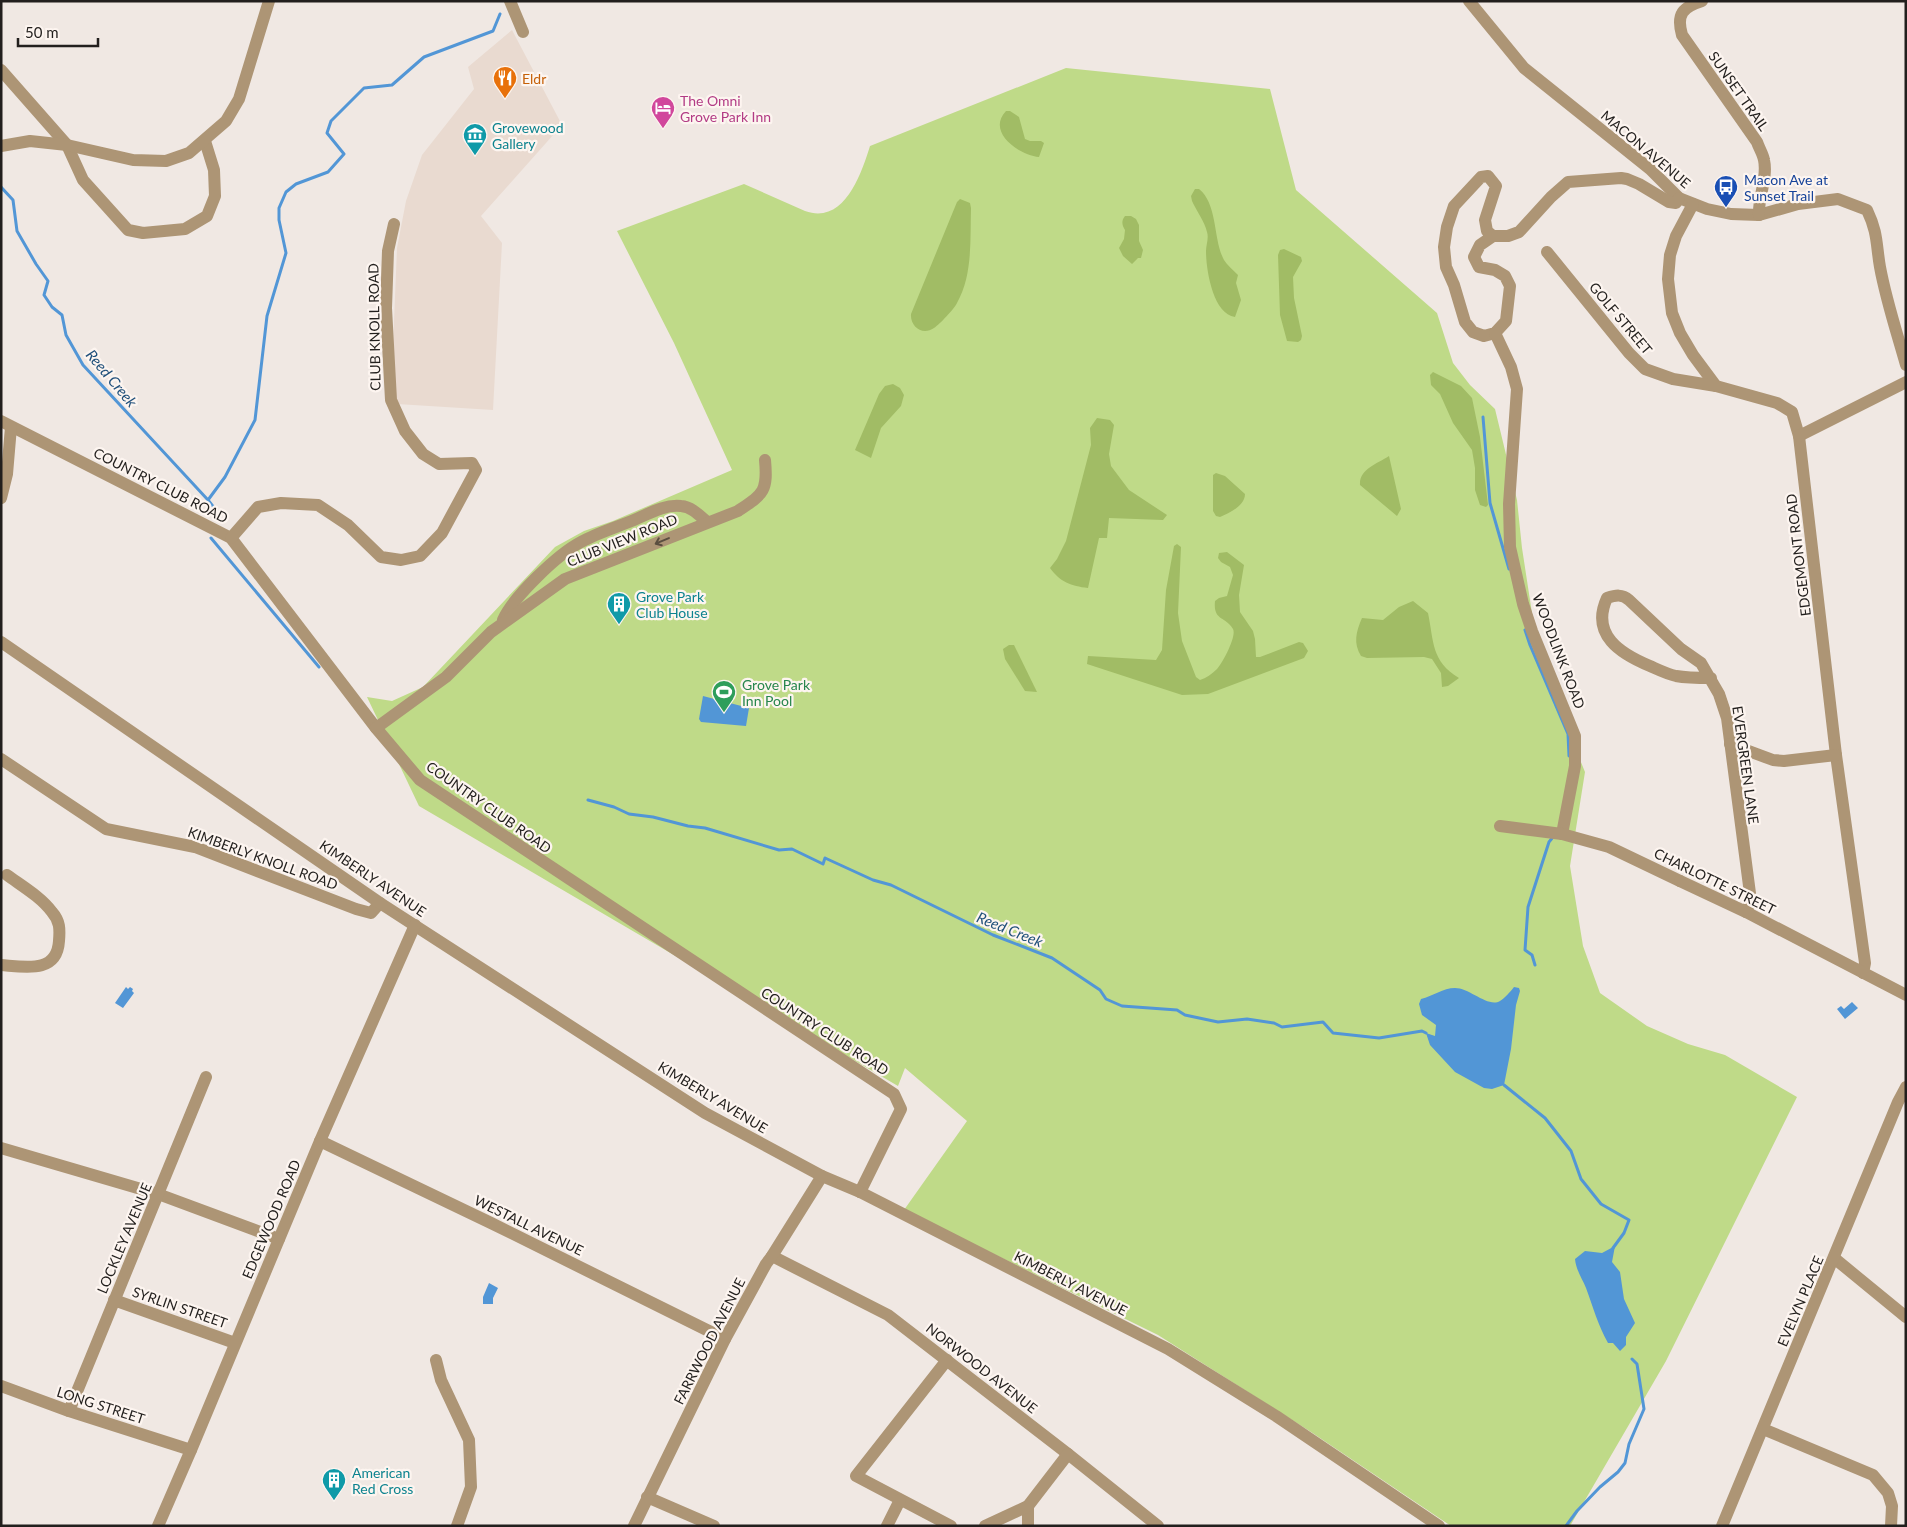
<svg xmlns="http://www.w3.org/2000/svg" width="1907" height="1527" font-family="Lato,sans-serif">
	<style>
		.built { fill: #e9dad0 }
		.green { fill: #bfda88 }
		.forest { fill: #a1bc65 }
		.water { fill: #5296d6 }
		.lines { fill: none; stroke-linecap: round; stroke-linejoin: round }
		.stream { stroke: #5296d6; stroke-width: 3 }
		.minor { stroke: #ad9575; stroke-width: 12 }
		.tertiary { stroke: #ad9575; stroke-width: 12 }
		.oneway { stroke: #5a4e40 }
		.labels { text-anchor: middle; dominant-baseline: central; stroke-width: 4.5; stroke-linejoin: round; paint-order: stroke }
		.food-label { font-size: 14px; fill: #c56008; stroke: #fdf5f0; text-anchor: start }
		.street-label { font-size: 14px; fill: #221f1d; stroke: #fdf5f0 }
		.hotel-label { font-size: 14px; fill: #b23c85; stroke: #fdf5f0; text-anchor: start }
		.culture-label { font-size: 14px; fill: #0d838f; stroke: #fdf5f0; text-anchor: start }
		.transit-label { font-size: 14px; fill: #164399; stroke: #fdf5f0; text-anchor: start }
		.leisure-label { font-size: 14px; fill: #27864d; stroke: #fdf5f0; text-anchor: start }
		.water-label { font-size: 15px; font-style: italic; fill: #1f4f7a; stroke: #fdf5f0 }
	</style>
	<rect width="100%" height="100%" fill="#f0e8e3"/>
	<path class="built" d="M512 30 562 125 481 216 502 243 493 410 397 404 392 371 397 248 406 201 422 155 474 89 468 67Z"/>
	<path class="green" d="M1066 68 1270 89 1296 190 1437 313 1453 363 1470 385 1495 409 1517 500 1522 548 1539 659 1585 772 1570 866 1583 946 1600 993 1647 1026 1688 1044 1725 1055 1797 1097 1666 1361 1570 1526H1451L1311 1432 1158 1335 904 1210 967 1121 905 1068 898 1086 419 806 367 697 392 701 423 687 555 547 584 531 613 521 732 470 674 343 617 231 744 184 805 211C844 225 861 175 870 146Z"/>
	<g class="forest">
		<path d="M1006 111H1010L1019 117 1025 139 1030 141H1041L1044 143 1039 157C1019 155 986 132 1006 111Z"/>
		<path d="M1195 189H1199C1218 204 1213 240 1224 260 1227 265 1233 270 1238 275L1236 283 1241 300 1235 317C1213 314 1206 270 1206 251 1206 245 1209 238 1207 232 1205 222 1196 210 1192 201L1191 196Z"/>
		<path d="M960 199 970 203 971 208C970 239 973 275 957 303 954 309 940 324 934 328 922 336 910 326 911 314L957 202Z"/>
		<path d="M1125 216H1131L1136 219 1139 225V241L1143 250 1141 258H1138L1132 264 1123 256 1119 248 1124 239 1125 230C1122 225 1121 221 1125 216Z"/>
		<path d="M1284 249 1301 257 1302 261 1293 277 1294 298 1302 336 1301 340 1298 342 1287 341 1280 315 1278 255 1280 250Z"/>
		<path d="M1433 372 1461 386 1472 398 1480 437 1488 505 1486 507 1480 505 1475 490V468L1472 450 1453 423 1440 394 1431 385 1430 375Z"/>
		<path d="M893 384 900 388 904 395 901 406 881 428 871 458 855 450 879 394 885 386Z"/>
		<path d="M1097 418 1110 420 1114 425 1109 454 1111 466 1129 490 1167 515 1163 520 1109 518 1107 538H1099L1088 588C1071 586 1060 582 1050 568L1057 559 1066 541 1091 445 1090 428Z"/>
		<path d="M1389 456 1401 509 1397 516 1360 485C1359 469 1377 464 1389 456Z"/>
		<path d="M1216 473 1225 476 1245 494C1245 506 1229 513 1220 517L1216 516 1213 511V475Z"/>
		<path d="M1177 544 1181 547 1178 613 1182 641 1196 677 1200 680C1206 678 1212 674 1217 669 1222 664 1237 636 1233 629 1225 616 1213 621 1215 601L1219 598 1227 596 1233 575 1230 567 1221 562 1218 558 1219 553 1227 552 1244 565 1239 595 1240 612 1253 631 1255 639 1256 657H1260L1299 642 1303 643 1308 651 1304 658 1208 694 1182 695 1087 664 1088 656 1156 660 1162 650 1166 590 1174 546Z"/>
		<path d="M1413 601 1428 613C1434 642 1431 661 1459 678L1448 686 1442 687 1441 673 1432 659 1424 657 1367 658 1361 656C1353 643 1356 632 1362 618L1383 620 1399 607Z"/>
		<path d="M1009 645H1014L1037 692 1025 691 1005 659 1003 649Z"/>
	</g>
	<g class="water">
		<path d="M703 696 749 708 746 726 701 722 699 719Z"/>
		<path d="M126 987 128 989 130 987 133 989 132 991 134 993 123 1008 115 1003Z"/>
		<path d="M1514 987 1519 988 1520 991 1516 1005 1511 1049 1504 1085 1492 1089 1484 1088 1455 1072 1430 1045 1426 1033 1435 1036 1436 1025 1422 1015 1419 1004 1421 999C1433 996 1443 988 1455 988 1470 988 1488 1008 1500 1001 1505 998 1510 992 1514 987Z"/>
		<path d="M1852 1002 1858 1008 1845 1019 1837 1009 1841 1006 1844 1009Z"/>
		<path d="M1615 1246 1612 1262 1620 1272 1624 1299 1635 1323 1626 1337V1345L1620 1351 1613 1343H1608C1598 1325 1593 1307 1586 1288 1582 1278 1576 1270 1575 1259L1585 1251 1602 1253Z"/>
		<path d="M489 1283 498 1288 493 1298V1304H483V1297Z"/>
	</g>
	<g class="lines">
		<g class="stream">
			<path d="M1 187 13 200 17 231 36 264 48 281 44 295 52 307 62 315 66 335 83 365 208 500 219 514"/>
			<path d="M1483 417 1490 503 1509 569"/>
			<path d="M208 500 225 477 255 420 267 316 286 253 279 220V208L286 192 296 184 328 172 344 154 327 133 331 121 364 88 392 85 424 57 493 31 500 14"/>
			<path d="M211 538 319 667"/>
			<path d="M1525 630 1530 645 1568 734 1569 756"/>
			<path d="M588 800 614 807 629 814 653 817 688 826 705 828 779 850 792 849 823 864 825 858 873 880 891 885 993 935 1052 958 1100 990 1106 999 1122 1006 1177 1010 1185 1015 1218 1022 1247 1019 1274 1023 1282 1027 1323 1022 1333 1033 1379 1038 1422 1031 1426 1033"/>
			<path d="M1535 965 1532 955 1525 950 1528 907 1549 842 1553 837"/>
			<path d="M1504 1085 1545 1118 1571 1151 1581 1179 1601 1204 1629 1220 1624 1233 1613 1248"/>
			<path d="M1566 1526 1577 1511 1600 1487 1618 1472 1625 1463 1629 1444 1644 1409 1637 1364 1632 1359"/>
		</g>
		<g class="minor">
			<path d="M510 1 523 32"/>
			<path d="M1469 1 1524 68 1650 169 1679 198 1707 209 1731 214 1759 215 1798 204 1838 199 1867 210C1878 233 1876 244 1880 267 1886 300 1897 333 1906 365"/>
			<path d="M1702 1C1683 7 1676 14 1682 35L1757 142C1759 148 1763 154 1764 160 1768 178 1758 196 1759 215"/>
			<path d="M1 70 67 145 83 180 128 230 143 233 185 229 207 216 215 196 214 170 205 141"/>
			<path d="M1 146 30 141 67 145 133 160 166 161 189 153 226 121 239 99 269 1"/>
			<path d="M1693 204 1676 236 1670 255 1668 279 1672 313 1680 333 1693 355 1716 386 1777 403 1792 412 1799 436 1836 755 1865 963 1863 973"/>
			<path d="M1493 236 1487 231 1485 220 1496 186 1488 176 1481 177 1454 206 1447 227 1444 247 1446 267 1454 285 1465 322 1473 332 1484 336 1495 333 1506 321 1510 286 1505 276 1495 270 1479 267 1474 257 1480 245 1493 236H1508L1519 232 1551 197 1568 182 1621 178 1627 179 1639 184 1669 202 1676 203 1679 198"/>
			<path d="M1547 252 1629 353 1645 369 1673 379 1716 386"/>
			<path d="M1495 333 1511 367 1517 389 1509 504 1510 547 1523 604 1532 631 1575 736V766L1562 834"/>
			<path d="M1 421 231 538 376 728 420 780 894 1094 901 1109 860 1192"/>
			<path d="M1799 436 1906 382"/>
			<path d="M1 498 7 474 11 427"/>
			<path d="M231 538 258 507 281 503 318 505 348 525 381 557 401 560 420 556 442 533 476 470 472 463 439 464 423 454 405 431 391 400 386 308 388 251 394 224"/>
			<path d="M503 620C513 597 558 554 581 542 597 533 617 527 634 520 648 514 665 504 681 506 692 507 699 515 707 522"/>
			<path d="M1711 678C1699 678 1687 678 1676 676 1667 674 1659 670 1650 666 1621 654 1590 635 1607 598 1616 595 1622 594 1629 600L1681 649 1701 663 1719 694 1727 718 1751 901 1746 912"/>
			<path d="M376 728 446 677 491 632 565 579 738 511C763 494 768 492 765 460"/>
			<path d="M1730 744 1773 760 1784 761 1836 755"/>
			<path d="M1 759 106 829 195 847 356 909 371 913 380 903"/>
			<path d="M1500 826 1562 834 1609 847 1680 881"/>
			<path d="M1 965C25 967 57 974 59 941 60 929 60 921 52 912 41 897 22 886 7 875"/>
			<path d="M320 1141 491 1223 725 1339"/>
			<path d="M1 1148 158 1194 279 1239"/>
			<path d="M772 1256 888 1315 1068 1454 1158 1526"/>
			<path d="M1834 1258 1906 1317"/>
			<path d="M114 1300 235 1343"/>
			<path d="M436 1360 441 1380 469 1440 471 1487 457 1526"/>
			<path d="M947 1360 856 1476 951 1526"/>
			<path d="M1 1386 69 1411 191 1450"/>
			<path d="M69 1411 206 1077"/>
			<path d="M1763 1429 1873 1475 1888 1493 1892 1506 1891 1526"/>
			<path d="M647 1497 714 1526"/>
			<path d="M1028 1506V1526"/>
			<path d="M634 1526 725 1339 766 1264 772 1256 822 1176"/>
			<path d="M887 1526 900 1500"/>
			<path d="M985 1526 1028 1506 1068 1454"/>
			<path d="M1722 1526 1898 1102 1906 1087"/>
		</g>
		<g class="tertiary">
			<path d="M1 642 380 903 705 1113 822 1176 860 1192 1168 1349 1276 1416 1439 1526"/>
			<path d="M1680 881 1746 912 1906 995"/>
			<path d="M158 1526 191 1450 320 1141 415 925"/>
		</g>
	</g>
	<defs><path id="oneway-shaft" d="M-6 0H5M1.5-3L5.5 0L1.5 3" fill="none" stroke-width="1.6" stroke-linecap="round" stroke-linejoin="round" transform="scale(1.25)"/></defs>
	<use class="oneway" href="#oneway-shaft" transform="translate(662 541) rotate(157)"/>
	<defs>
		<g id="restaurant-pin" transform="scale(1.25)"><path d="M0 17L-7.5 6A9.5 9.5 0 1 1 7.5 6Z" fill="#e8710a" stroke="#fdf5f0"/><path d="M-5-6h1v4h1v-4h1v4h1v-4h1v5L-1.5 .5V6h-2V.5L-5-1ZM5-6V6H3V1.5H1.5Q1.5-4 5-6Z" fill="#fff"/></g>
		<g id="hotel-pin" transform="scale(1.25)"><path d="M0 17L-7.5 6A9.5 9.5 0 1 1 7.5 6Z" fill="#d1479c" stroke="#fdf5f0"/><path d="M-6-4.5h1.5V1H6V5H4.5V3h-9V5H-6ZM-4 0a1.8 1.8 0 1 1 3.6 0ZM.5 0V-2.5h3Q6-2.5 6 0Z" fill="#fff"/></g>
		<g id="museum-pin" transform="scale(1.25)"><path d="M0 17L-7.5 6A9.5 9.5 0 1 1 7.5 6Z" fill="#0f9aa8" stroke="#fdf5f0"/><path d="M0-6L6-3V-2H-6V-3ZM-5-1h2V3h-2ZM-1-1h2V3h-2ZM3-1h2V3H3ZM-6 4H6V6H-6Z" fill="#fff"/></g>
		<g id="bus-pin" transform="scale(1.25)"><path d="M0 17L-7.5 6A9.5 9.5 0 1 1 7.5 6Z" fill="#1a4fb4" stroke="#fdf5f0"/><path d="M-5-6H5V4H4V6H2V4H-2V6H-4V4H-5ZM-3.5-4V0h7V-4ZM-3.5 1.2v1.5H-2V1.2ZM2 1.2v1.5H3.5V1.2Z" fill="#fff"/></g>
		<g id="building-pin" transform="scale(1.25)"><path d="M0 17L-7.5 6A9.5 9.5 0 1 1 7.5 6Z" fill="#0f9aa8" stroke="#fdf5f0"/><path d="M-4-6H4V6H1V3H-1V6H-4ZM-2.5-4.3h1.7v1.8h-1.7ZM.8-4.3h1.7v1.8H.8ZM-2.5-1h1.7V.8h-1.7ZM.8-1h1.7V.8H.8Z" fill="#fff"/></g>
		<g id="stadium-pin" transform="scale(1.25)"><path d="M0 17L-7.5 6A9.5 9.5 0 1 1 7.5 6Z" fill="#2e9e5b" stroke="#fdf5f0"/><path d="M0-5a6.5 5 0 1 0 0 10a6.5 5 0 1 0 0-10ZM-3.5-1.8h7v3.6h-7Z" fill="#fff"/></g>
	</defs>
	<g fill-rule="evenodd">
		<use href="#restaurant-pin" x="505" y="78"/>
		<use href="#hotel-pin" x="663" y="108"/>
		<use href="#museum-pin" x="475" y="135"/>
		<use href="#bus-pin" x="1726" y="187"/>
		<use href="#building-pin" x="619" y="604"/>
		<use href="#stadium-pin" x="724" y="692"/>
		<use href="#building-pin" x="334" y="1480"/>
	</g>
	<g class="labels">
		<g class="food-label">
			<text x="522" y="78">Eldr</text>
		</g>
		<g class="street-label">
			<text transform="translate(1739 91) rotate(55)">SUNSET TRAIL</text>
			<text transform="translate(1646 149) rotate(40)">MACON AVENUE</text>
			<text transform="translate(1621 318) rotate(50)">GOLF STREET</text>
			<text transform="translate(374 327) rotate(-91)">CLUB KNOLL ROAD</text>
			<text transform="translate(161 485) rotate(27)">COUNTRY CLUB ROAD</text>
			<text transform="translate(622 540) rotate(-22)">CLUB VIEW ROAD</text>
			<text transform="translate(1798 555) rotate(-97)">EDGEMONT ROAD</text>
			<text transform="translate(1559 651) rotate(69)">WOODLINK ROAD</text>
			<text transform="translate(1746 765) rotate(82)">EVERGREEN LANE</text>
			<text transform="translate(489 807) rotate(35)">COUNTRY CLUB ROAD</text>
			<text transform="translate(263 858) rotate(20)">KIMBERLY KNOLL ROAD</text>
			<text transform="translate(373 878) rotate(34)">KIMBERLY AVENUE</text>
			<text transform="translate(1715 881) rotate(26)">CHARLOTTE STREET</text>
			<text transform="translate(825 1031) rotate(33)">COUNTRY CLUB ROAD</text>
			<text transform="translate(713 1097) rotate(31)">KIMBERLY AVENUE</text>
			<text transform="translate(271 1219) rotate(-67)">EDGEWOOD ROAD</text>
			<text transform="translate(529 1225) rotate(26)">WESTALL AVENUE</text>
			<text transform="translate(124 1238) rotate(-67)">LOCKLEY AVENUE</text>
			<text transform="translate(1071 1283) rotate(27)">KIMBERLY AVENUE</text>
			<text transform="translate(1800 1301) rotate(-67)">EVELYN PLACE</text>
			<text transform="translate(180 1307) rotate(19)">SYRLIN STREET</text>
			<text transform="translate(709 1341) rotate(-63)">FARRWOOD AVENUE</text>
			<text transform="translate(982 1368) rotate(38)">NORWOOD AVENUE</text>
			<text transform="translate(101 1405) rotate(18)">LONG STREET</text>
		</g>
		<g class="hotel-label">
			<text x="680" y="100">The Omni<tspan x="680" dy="16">Grove Park Inn</tspan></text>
		</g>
		<g class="culture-label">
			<text x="492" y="127">Grovewood<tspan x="492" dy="16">Gallery</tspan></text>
			<text x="636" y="596">Grove Park<tspan x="636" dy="16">Club House</tspan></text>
			<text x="352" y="1472">American<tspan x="352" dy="16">Red Cross</tspan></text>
		</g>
		<g class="transit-label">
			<text x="1744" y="179">Macon Ave at<tspan x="1744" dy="16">Sunset Trail</tspan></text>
		</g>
		<g class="leisure-label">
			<text x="742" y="684">Grove Park<tspan x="742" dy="16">Inn Pool</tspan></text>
		</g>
		<g class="water-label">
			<text transform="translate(112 378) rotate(50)">Reed Creek</text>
			<text transform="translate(1010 929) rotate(22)">Reed Creek</text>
		</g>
	</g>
	<rect width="1907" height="1527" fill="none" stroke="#221f1d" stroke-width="5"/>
	<path d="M18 38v8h80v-8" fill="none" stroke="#221f1d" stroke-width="2.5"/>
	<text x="25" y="38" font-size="15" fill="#221f1d" stroke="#fdf5f0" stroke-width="4" paint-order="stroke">50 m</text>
</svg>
